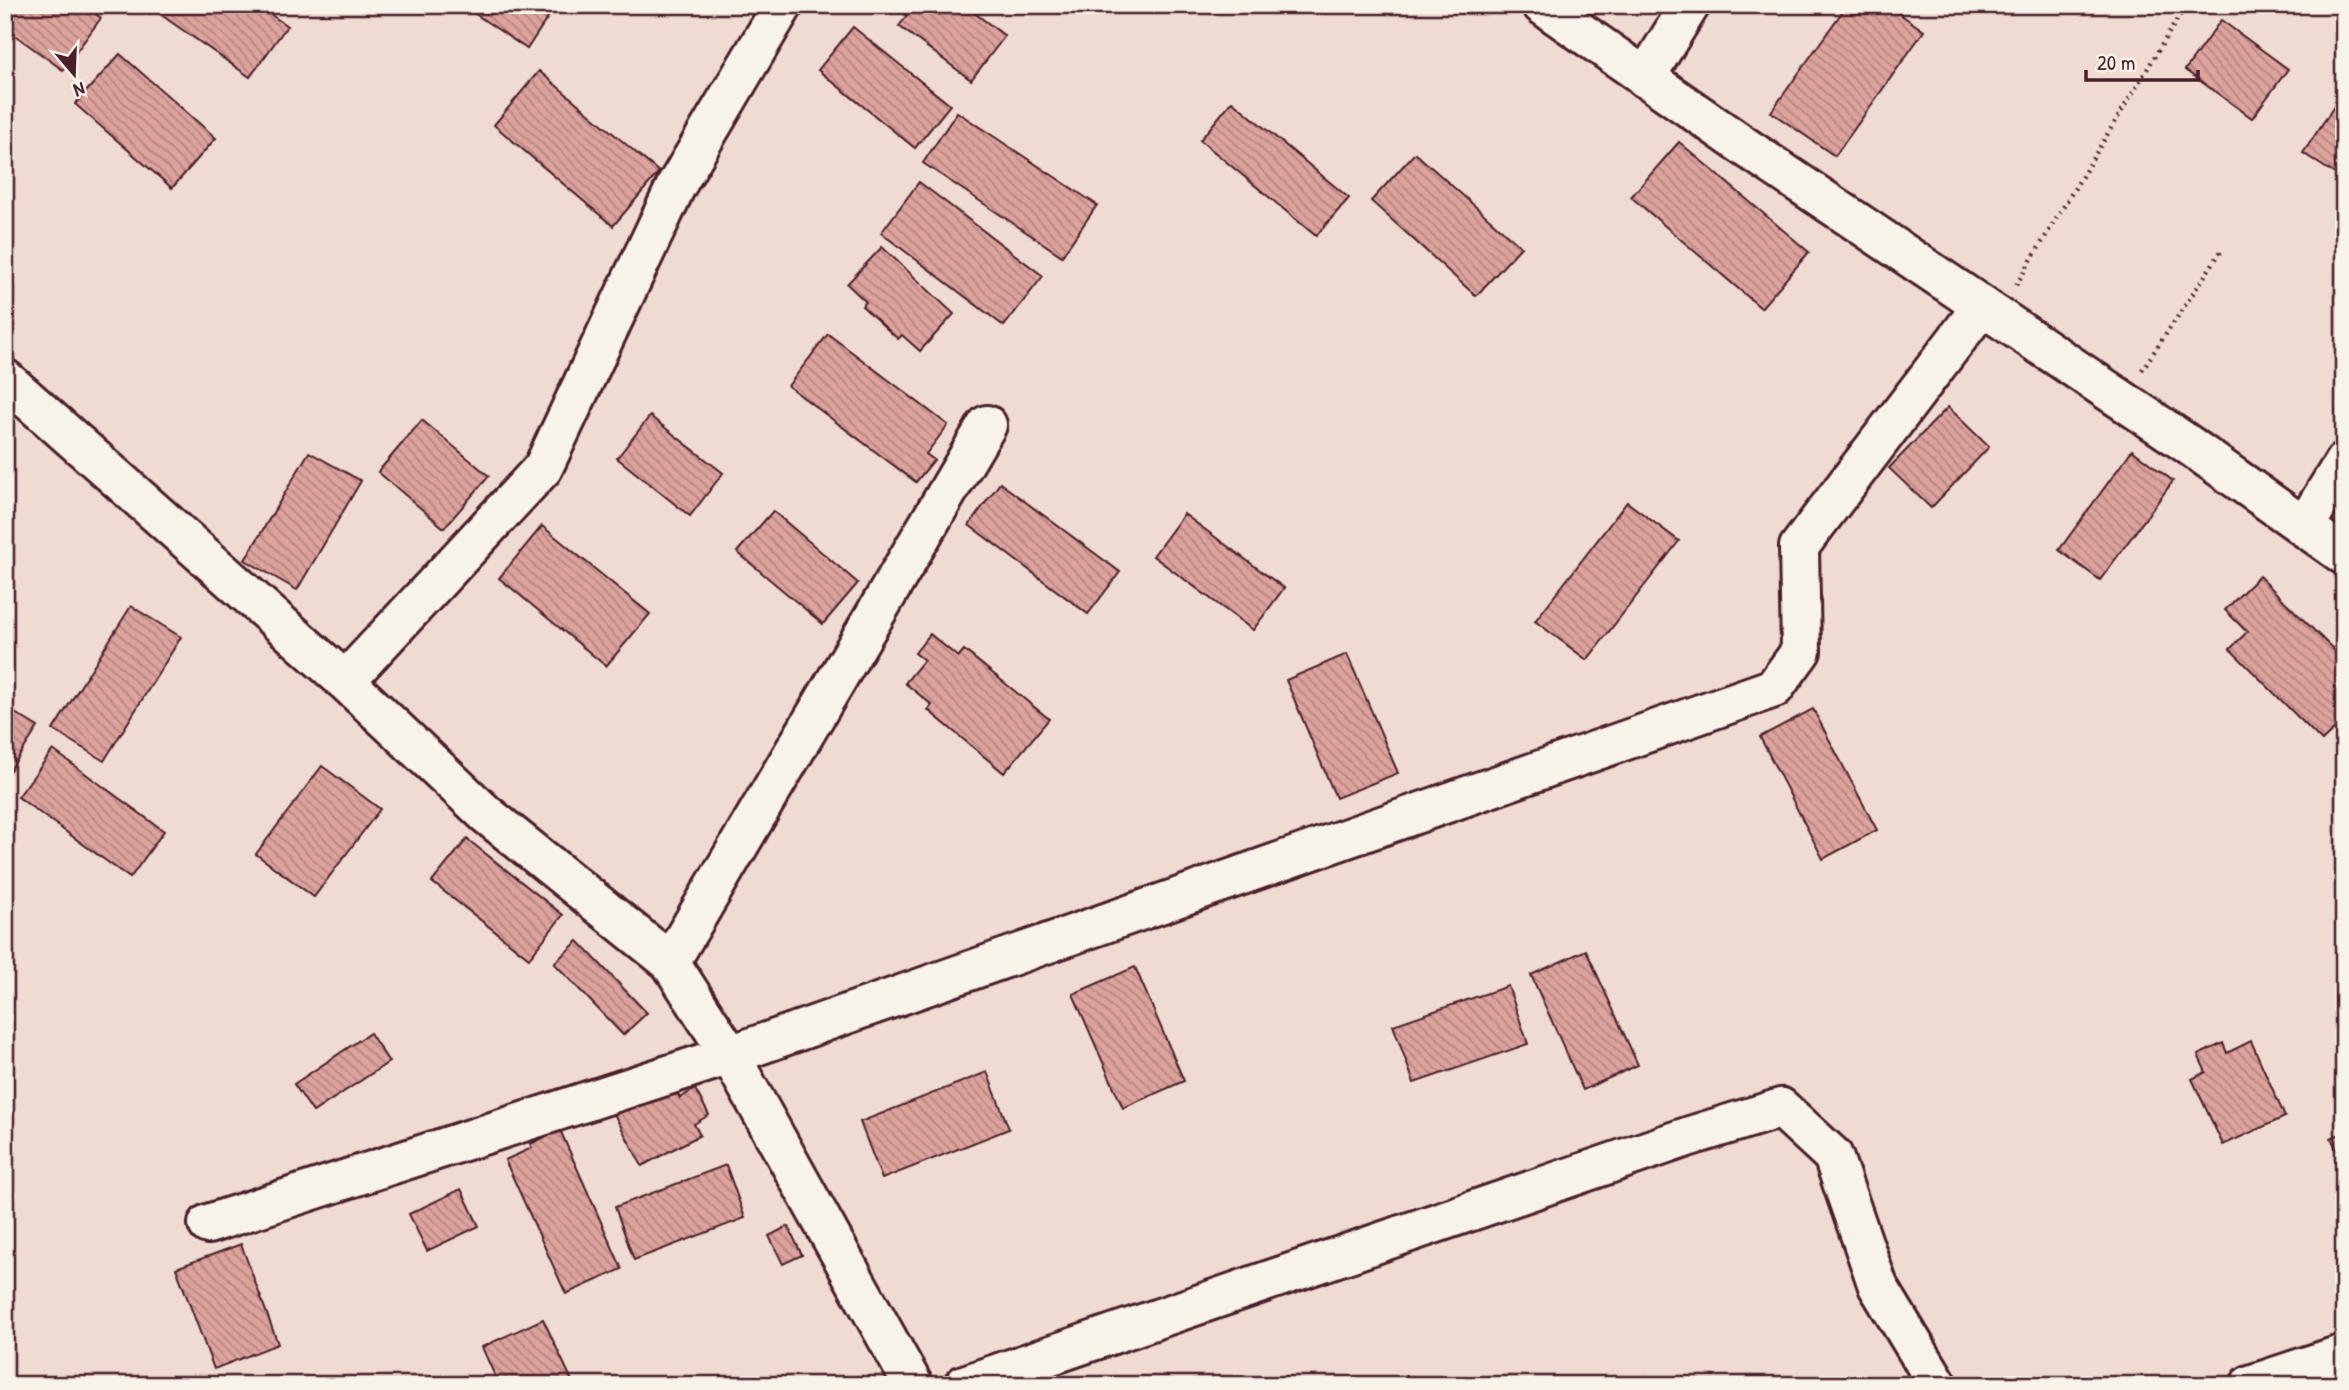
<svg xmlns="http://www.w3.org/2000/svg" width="2349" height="1390" font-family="'Patrick Hand',sans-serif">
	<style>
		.building { fill: url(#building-back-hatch); stroke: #4a1f2b; stroke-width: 2 }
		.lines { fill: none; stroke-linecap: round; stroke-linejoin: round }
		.minor-casing { stroke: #4a1f2b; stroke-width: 44 }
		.path { stroke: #4a1f2b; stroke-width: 4.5; stroke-dasharray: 2 5; stroke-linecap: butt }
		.minor { stroke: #f7f3e8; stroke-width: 38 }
	</style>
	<defs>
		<pattern id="building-back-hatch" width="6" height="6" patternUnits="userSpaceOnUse" patternTransform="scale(1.75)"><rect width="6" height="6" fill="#dda39c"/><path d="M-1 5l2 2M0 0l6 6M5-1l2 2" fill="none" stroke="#b5847f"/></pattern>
	</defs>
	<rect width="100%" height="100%" fill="#efdbd1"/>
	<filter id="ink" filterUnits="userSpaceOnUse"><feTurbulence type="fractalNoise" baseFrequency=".0143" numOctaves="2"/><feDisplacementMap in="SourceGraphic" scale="14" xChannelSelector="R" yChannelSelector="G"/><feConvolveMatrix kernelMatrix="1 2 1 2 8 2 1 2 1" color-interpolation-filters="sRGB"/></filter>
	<g filter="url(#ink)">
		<g class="building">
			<path d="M5 5H84L101 18 63 70 5 28Z"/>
			<path d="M147 5H257L287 26 250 77Z"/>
			<path d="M462 5H556L527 49Z"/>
			<path d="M892 5H964L1005 36 971 80 899 26 907 16Z"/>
			<path d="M1847 5H1887L1924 31 1835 156 1771 112Z"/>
			<path d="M2221 20 2288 69 2252 118 2185 70Z"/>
			<path d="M853 27 950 105 915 148 818 70Z"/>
			<path d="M120 54 216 138 172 188 75 104Z"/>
			<path d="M539 71 659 172 613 226 494 125Z"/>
			<path d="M1232 101 1349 198 1316 236 1200 140Z"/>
			<path d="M2337 102 2344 107V180L2303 153Z"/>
			<path d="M957 112 1097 205 1062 256 923 163Z"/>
			<path d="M1679 142 1809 252 1761 308 1631 197Z"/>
			<path d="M1415 153 1521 247 1476 296 1371 201Z"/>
			<path d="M919 182 1043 276 1004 326 881 233Z"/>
			<path d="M882 247 954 314 920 351 902 335 898 339 862 306 866 302 847 284Z"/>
			<path d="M828 334 948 425 926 454 934 460 916 482 788 386Z"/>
			<path d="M1948 407 1989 447 1931 508 1889 468Z"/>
			<path d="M650 416 723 473 690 516 617 458Z"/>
			<path d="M422 420 489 476 444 528 378 472Z"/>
			<path d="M2132 450 2173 481 2100 580 2059 550Z"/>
			<path d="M309 452 361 481 297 590 245 560Z"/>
			<path d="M1000 483 1120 572 1088 614 969 525Z"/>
			<path d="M1627 502 1679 541 1587 660 1535 621Z"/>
			<path d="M773 511 858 583 823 624 737 552Z"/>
			<path d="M1184 514 1284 588 1253 630 1153 556Z"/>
			<path d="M542 526 650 614 606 666 499 578Z"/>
			<path d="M2259 576 2344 660V720L2322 741 2230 649 2247 632 2225 610Z"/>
			<path d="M131 606 181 637 104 761 53 730Z"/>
			<path d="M930 634 958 657 964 650 1049 719 1004 773 928 710 932 705 905 683 924 660 915 653Z"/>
			<path d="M1347 654 1398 773 1336 798 1286 680Z"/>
			<path d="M5 707 38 727 5 778Z"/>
			<path d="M1813 709 1877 830 1823 859 1760 737Z"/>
			<path d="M53 750 164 831 130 878 18 797Z"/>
			<path d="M322 766 380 809 314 897 256 854Z"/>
			<path d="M467 839 563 915 529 958 432 882Z"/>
			<path d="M578 941 647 1013 623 1035 554 963Z"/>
			<path d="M1586 950 1638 1065 1583 1090 1531 975Z"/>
			<path d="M1135 967 1184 1081 1123 1108 1073 994Z"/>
			<path d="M1508 986 1528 1044 1414 1083 1393 1025Z"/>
			<path d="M370 1033 389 1062 313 1112 294 1084Z"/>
			<path d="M2251 1041 2285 1117 2223 1145 2192 1079 2206 1072 2198 1055 2223 1043 2227 1053Z"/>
			<path d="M987 1072 1009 1129 882 1179 860 1122Z"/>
			<path d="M671 1082 680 1098 695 1089 709 1115 694 1124 700 1135 642 1166 614 1114Z"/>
			<path d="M560 1130 622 1269 566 1294 505 1160 532 1148 530 1144Z"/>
			<path d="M2344 1132V1164L2331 1138Z"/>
			<path d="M726 1165 745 1218 634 1260 615 1207Z"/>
			<path d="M461 1189 479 1226 427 1251 409 1214Z"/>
			<path d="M788 1226 802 1255 783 1264 769 1236Z"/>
			<path d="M241 1244 278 1344 214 1369 176 1268Z"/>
			<path d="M543 1319 574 1385H499L482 1347Z"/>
		</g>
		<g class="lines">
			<g class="minor-casing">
				<g id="minor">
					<path d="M1542 5 1741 144 2186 443 2344 555"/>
					<path d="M1645 78 1690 5"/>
					<path d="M5 379 345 681 486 814 670 962 730 1055 913 1385"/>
					<path d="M2304 527 2344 462"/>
					<path d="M345 681 543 468 676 186 783 5"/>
					<path d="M670 962 987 425"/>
					<path d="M208 1224 730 1055 1774 688 1801 651 1799 547 1982 306"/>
					<path d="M964 1385 1690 1136 1781 1108 1833 1156 1878 1286 1938 1385"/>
					<path d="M2250 1385 2344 1354"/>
				</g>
			</g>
			<g class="path">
				<path d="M2016 285 2186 5"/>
				<path d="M2142 370 2222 250"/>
			</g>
			<use href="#minor" class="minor"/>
		</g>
	</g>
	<rect width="2349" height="1390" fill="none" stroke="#f7f3e8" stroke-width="28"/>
	<rect x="14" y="14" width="2321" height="1362" fill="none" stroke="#4a1f2b" stroke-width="2.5" filter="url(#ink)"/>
	<g transform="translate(74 74) rotate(161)" stroke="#f7f3e8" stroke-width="5" paint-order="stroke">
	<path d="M0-5L12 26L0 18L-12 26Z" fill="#4a1f2b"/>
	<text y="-10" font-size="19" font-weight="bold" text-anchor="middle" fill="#4a1f2b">N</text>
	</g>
	<path d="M2086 70v10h112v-10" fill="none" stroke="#4a1f2b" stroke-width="3.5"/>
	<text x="2097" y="70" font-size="21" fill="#4a1f2b" stroke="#f7f3e8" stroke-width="5" paint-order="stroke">20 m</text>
</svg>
